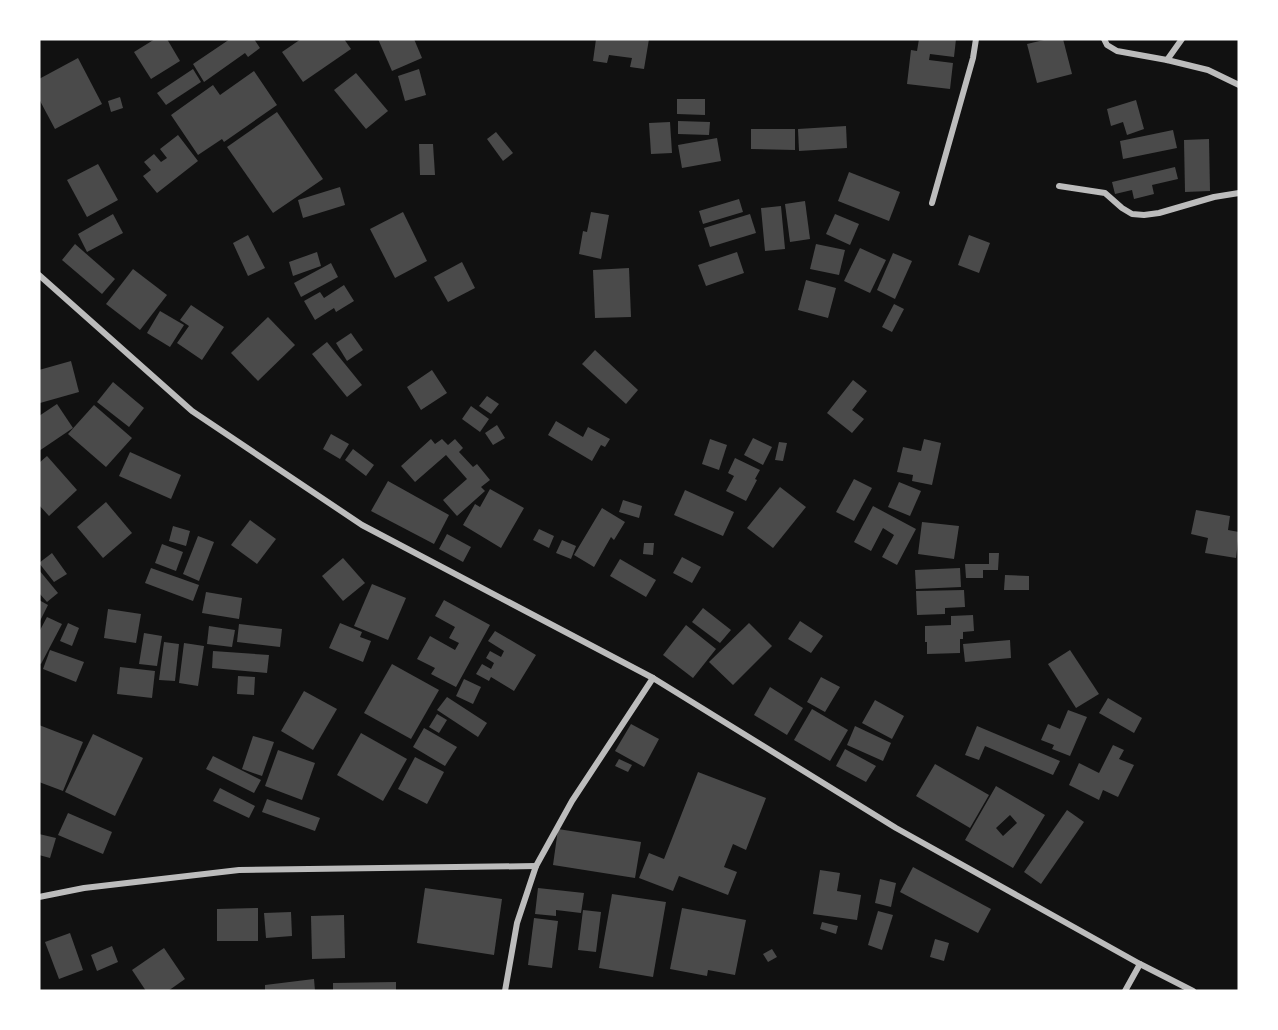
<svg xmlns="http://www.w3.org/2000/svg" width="1278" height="1030" font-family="Barlow,sans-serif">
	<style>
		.building { fill: #4a4a4a; fill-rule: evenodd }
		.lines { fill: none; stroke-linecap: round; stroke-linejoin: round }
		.minor { stroke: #bcbcbc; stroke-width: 6 }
	</style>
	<rect width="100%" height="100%" fill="#111"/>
	<g class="building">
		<path d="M155 39H167L180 61 151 79 134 52Z"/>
		<path d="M230 39H254L260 48 248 57 245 53 204 82 193 64Z"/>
		<path d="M301 39H344L351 49 303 82 282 52Z"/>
		<path d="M378 39H414L422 58 392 71Z"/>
		<path d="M596 39H649L644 69 630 67 632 58 609 55 607 63 593 61Z"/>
		<path d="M919 39H956L954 57 930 54 929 60 953 63 950 89 907 84 911 50 917 51Z"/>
		<path d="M1048 39H1063L1072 74 1037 83 1027 44Z"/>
		<path d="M78 58 102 104 55 129 39 99V79Z"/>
		<path d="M193 69 201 82 166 105 157 93Z"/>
		<path d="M419 69 426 95 405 101 398 76Z"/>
		<path d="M254 71 277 105 224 142 222 139 198 155 171 115 213 85 220 95Z"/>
		<path d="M356 73 388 111 366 129 334 90Z"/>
		<path d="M120 97 123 108 111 112 108 101Z"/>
		<path d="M677 99H705V115L677 114Z"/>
		<path d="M1136 100 1144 129 1127 135 1123 122 1111 126 1107 109Z"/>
		<path d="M277 112 323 179 273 213 227 147Z"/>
		<path d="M678 121 710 122 709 135 678 134Z"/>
		<path d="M670 122 672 153 651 154 649 123Z"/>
		<path d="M846 126 847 148 799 151 798 129Z"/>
		<path d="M751 129H795V150L751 149Z"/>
		<path d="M1173 130 1177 148 1123 159 1120 141Z"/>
		<path d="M496 132 513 153 503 161 487 139Z"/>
		<path d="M178 135 198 161 157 193 143 176 151 170 144 162 154 154 161 162 167 158 160 149Z"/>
		<path d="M717 138 721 161 682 168 678 145Z"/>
		<path d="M1209 139 1210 191 1185 192 1184 140Z"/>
		<path d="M419 144H433L435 175H420Z"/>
		<path d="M98 164 118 200 87 217 67 180Z"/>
		<path d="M1175 167 1178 179 1152 185 1154 194 1134 199 1132 190 1115 194 1112 182Z"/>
		<path d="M849 172 900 192 889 221 838 201Z"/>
		<path d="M340 187 345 205 303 218 298 200Z"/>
		<path d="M739 199 743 212 703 224 699 211Z"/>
		<path d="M805 201 810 239 790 242 785 204Z"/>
		<path d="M781 206 785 249 765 251 761 208Z"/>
		<path d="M403 212 427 261 395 278 370 229Z"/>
		<path d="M591 212 609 215 601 259 579 254 583 231 587 232Z"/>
		<path d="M113 214 123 233 87 252 78 234Z"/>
		<path d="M750 214 756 233 710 247 704 228Z"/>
		<path d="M835 214 859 224 850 245 826 234Z"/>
		<path d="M248 235 265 268 248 276 233 243Z"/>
		<path d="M969 235 990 243 979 273 958 265Z"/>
		<path d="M75 244 115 279 102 294 62 260Z"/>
		<path d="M816 244 845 250 839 275 810 269Z"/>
		<path d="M860 248 886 260 870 293 844 281Z"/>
		<path d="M317 252 321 266 293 276 289 262Z"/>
		<path d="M737 252 744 273 706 286 698 265Z"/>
		<path d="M893 253 912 261 895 299 877 290Z"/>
		<path d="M462 262 475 288 448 302 434 277Z"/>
		<path d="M331 263 338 277 301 297 294 283Z"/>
		<path d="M629 268 631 317 595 318 593 270Z"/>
		<path d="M133 269 167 295 140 330 106 304Z"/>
		<path d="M806 280 836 288 828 318 798 310Z"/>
		<path d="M344 285 354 301 336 312 334 308 315 320 304 301 320 292 324 298Z"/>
		<path d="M894 304 904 309 892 332 882 327Z"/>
		<path d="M191 305 224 327 202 360 177 343 189 326 180 320Z"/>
		<path d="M160 311 184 325 170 347 147 333Z"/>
		<path d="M268 317 295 345 258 381 231 353Z"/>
		<path d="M351 333 363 350 347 361 336 343Z"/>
		<path d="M327 342 362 385 347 397 312 354Z"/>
		<path d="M595 350 638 390 626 404 582 364Z"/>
		<path d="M71 361 79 392 40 403 39 370Z"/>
		<path d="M432 370 447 393 421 410 407 387Z"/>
		<path d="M853 380 867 391 852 410 864 419 852 433 827 413Z"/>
		<path d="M113 382 144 408 129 427 97 402Z"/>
		<path d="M487 396 499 404 491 414 479 406Z"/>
		<path d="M57 404 73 428 39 451V416Z"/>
		<path d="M94 405 132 438 106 467 68 434Z"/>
		<path d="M471 406 489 419 480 432 462 419Z"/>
		<path d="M556 421 583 437 588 427 610 439 605 447 601 445 592 461 548 435Z"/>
		<path d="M497 425 505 438 493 445 485 433Z"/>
		<path d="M331 434 349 444 340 459 323 449Z"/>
		<path d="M753 438 772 447 763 465 744 455Z"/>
		<path d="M431 439 435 444 442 439 448 445 455 439 463 448 459 452 473 467 477 464 490 480 481 487 485 491 457 516 443 500 467 479 446 455 415 482 401 466Z"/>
		<path d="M710 439 727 445 719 470 702 464Z"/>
		<path d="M924 439 941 443 932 485 912 481 913 475 897 472 903 447 921 451Z"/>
		<path d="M779 442 787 443 783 461 775 460Z"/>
		<path d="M353 449 374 465 366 476 345 460Z"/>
		<path d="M130 452 181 475 171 499 119 476Z"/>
		<path d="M47 456 77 490 49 516 39 505V463Z"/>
		<path d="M735 458 760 470 755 479 757 480 746 501 726 491 734 476 728 473Z"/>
		<path d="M854 479 872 488 854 521 836 512Z"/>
		<path d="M388 481 449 515 434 544 371 511Z"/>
		<path d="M899 482 921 491 910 516 888 507Z"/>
		<path d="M780 487 806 507 773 548 747 528Z"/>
		<path d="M490 489 524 508 501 548 463 525 475 504 480 507Z"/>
		<path d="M685 490 734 512 723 536 674 515Z"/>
		<path d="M623 500 642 506 639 518 619 512Z"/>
		<path d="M106 502 132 533 103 558 77 527Z"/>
		<path d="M873 506 916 529 897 565 882 557 894 535 883 528 871 551 854 542Z"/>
		<path d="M602 508 625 522 614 540 611 537 594 567 574 555Z"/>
		<path d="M1196 510 1230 516 1228 530 1239 532 1236 558 1205 553 1208 538 1191 534Z"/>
		<path d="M250 520 276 539 257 564 231 545Z"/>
		<path d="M922 522 959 526 954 559 918 554Z"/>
		<path d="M173 526 190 531 186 546 169 541Z"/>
		<path d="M539 529 554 536 549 548 533 540Z"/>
		<path d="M447 534 471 547 463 562 439 549Z"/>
		<path d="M198 536 214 542 199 581 183 574Z"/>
		<path d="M562 540 576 546 571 559 556 553Z"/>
		<path d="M644 543H654L653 555 643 554Z"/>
		<path d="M162 544 183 552 176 571 155 563Z"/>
		<path d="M52 553 67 574 54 582 39 563Z"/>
		<path d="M989 553H999L998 570H983V578H966L965 564H989Z"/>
		<path d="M682 557 701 567 692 583 673 573Z"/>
		<path d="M343 558 365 583 343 601 322 576Z"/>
		<path d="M620 559 656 580 646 597 610 576Z"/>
		<path d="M151 568 199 585 193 601 145 583Z"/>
		<path d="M960 568 961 587 916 589 915 570Z"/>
		<path d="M39 570 58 593 47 602 39 593Z"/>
		<path d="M1005 575 1029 576V590H1004Z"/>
		<path d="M372 584 406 598 388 640 354 626Z"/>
		<path d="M964 590 965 607 945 608V614L917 615 916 591Z"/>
		<path d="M206 592 242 598 239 619 202 613Z"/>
		<path d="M39 600 48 605 39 623Z"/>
		<path d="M444 600 490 625 456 687 431 674 435 668 417 659 430 636 455 650 459 643 449 638 455 627 435 616Z"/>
		<path d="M703 608 731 630 720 643 692 622Z"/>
		<path d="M108 609 141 614 136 643 104 638Z"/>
		<path d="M973 615 974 631 963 632V639H960V653L927 654V642H925V626L951 625V616Z"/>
		<path d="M47 617 62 624 41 664 39 663V632Z"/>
		<path d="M800 621 823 636 811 653 788 639Z"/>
		<path d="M68 623 79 628 72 646 60 641Z"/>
		<path d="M340 623 362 632 360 637 371 641 363 662 329 648Z"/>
		<path d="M749 623 772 646 733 685 709 662Z"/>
		<path d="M239 624 282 629 280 647 237 642Z"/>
		<path d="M686 625 716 649 693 678 663 655Z"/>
		<path d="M209 626 235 630 232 647 207 644Z"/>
		<path d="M495 631 536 655 514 691 491 677 489 681 476 674 482 664 491 669 494 663 486 658 490 651 501 657 504 651 488 641Z"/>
		<path d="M144 633 162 636 157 666 139 664Z"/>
		<path d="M1010 640 1011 658 965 662 963 644Z"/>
		<path d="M164 642 179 644 175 681 159 680Z"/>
		<path d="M184 643 204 646 198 686 179 683Z"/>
		<path d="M50 650 84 662 76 682 43 669Z"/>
		<path d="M1070 650 1099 694 1076 708 1048 664Z"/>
		<path d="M213 651 269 655 267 673 212 668Z"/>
		<path d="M392 664 439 690 411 739 364 713Z"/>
		<path d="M120 667 155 671 152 698 117 694Z"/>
		<path d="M238 676 255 677 254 695 237 694Z"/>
		<path d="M821 677 840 687 825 712 807 702Z"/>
		<path d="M464 679 481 687 473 704 456 696Z"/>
		<path d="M770 687 803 708 787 735 754 715Z"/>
		<path d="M304 691 337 709 313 750 281 731Z"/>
		<path d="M447 697 487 723 478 737 437 710Z"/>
		<path d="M1108 698 1142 718 1134 733 1099 713Z"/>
		<path d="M875 700 904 716 892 739 862 723Z"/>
		<path d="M812 709 848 730 830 761 794 740Z"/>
		<path d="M1068 710 1087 717 1070 756 1052 749 1054 745 1041 740 1048 724 1060 729Z"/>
		<path d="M437 714 447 720 439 733 429 727Z"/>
		<path d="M631 724 659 739 644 767 615 751Z"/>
		<path d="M39 725 83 742 63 791 39 782Z"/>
		<path d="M855 726 891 743 883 761 847 745Z"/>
		<path d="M977 726 1060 761 1053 775 985 746 979 760 965 755Z"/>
		<path d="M424 728 457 747 445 766 413 747Z"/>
		<path d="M361 733 407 759 383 801 337 775Z"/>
		<path d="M93 734 143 758 115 816 65 792Z"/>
		<path d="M253 736 274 742 262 776 242 769Z"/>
		<path d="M1113 745 1124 750 1119 759 1134 765 1118 797 1103 790 1099 800 1069 785 1079 763 1099 773Z"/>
		<path d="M845 749 876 766 866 782 836 766Z"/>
		<path d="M278 750 315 763 302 800 265 786Z"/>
		<path d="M213 756 261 780 254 793 206 769Z"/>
		<path d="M415 757 444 772 427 804 398 789Z"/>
		<path d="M619 759 632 765 628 772 615 766Z"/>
		<path d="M935 764 989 795 970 828 916 796Z"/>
		<path d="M698 772 766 798 746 850 733 844 724 867 737 872 728 895 679 876 673 891 639 878 649 853 664 859Z"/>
		<path d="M996 786 1045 815 1013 868 965 840ZM1010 815 1017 823 1003 836 996 828Z"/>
		<path d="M220 788 255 806 249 818 213 801Z"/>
		<path d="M267 799 320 818 315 831 262 812Z"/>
		<path d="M1067 810 1084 822 1041 884 1024 872Z"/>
		<path d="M68 813 112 832 103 854 58 835Z"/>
		<path d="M558 829 641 842 635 878 553 865Z"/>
		<path d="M39 834 56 838 50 858 39 855Z"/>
		<path d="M913 867 991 909 978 933 900 892Z"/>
		<path d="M820 870 840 873 837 891 861 895 857 920 813 914Z"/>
		<path d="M880 879 896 883 891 907 875 903Z"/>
		<path d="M425 888 502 899 494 955 417 943Z"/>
		<path d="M538 888 584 893 581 913 556 910V916L535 914Z"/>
		<path d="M612 894 666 902 653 977 599 968Z"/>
		<path d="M258 908V941H217V909Z"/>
		<path d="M682 908 746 920 735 975 708 970 707 976 670 969Z"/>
		<path d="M583 910 601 912 596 952 578 950Z"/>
		<path d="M878 911 893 915 882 950 868 945Z"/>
		<path d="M291 912 292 936 266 938 264 913Z"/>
		<path d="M344 915 345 958 312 959 311 916Z"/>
		<path d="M534 918 558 921 552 968 528 965Z"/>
		<path d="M822 922 838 926 836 934 820 929Z"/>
		<path d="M70 933 83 970 59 979 45 942Z"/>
		<path d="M935 939 949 943 944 961 930 957Z"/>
		<path d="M112 946 118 962 97 971 91 955Z"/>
		<path d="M164 948 185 979 168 991H146L132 970Z"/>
		<path d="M772 949 777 957 768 962 763 954Z"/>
		<path d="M314 979 315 991H265V985Z"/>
		<path d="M396 982V991H333V983Z"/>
	</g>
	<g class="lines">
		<g class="minor">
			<path d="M1104 39 1107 45 1117 51 1167 60 1208 70 1239 85"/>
			<path d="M1167 60 1182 39"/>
			<path d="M1059 186 1105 193 1122 208 1132 214 1144 215 1159 213 1214 197 1239 193"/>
			<path d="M932 203 973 58 976 39"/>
			<path d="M39 275 192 411 362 525 653 678 896 828 1140 964 1193 991"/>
			<path d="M39 897 84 888 239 870 536 866"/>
			<path d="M505 991 517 923 536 866 572 801 653 678"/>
			<path d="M1125 991 1140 964"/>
		</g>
	</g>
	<rect width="1278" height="1030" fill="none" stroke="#ffffff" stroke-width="81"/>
</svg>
